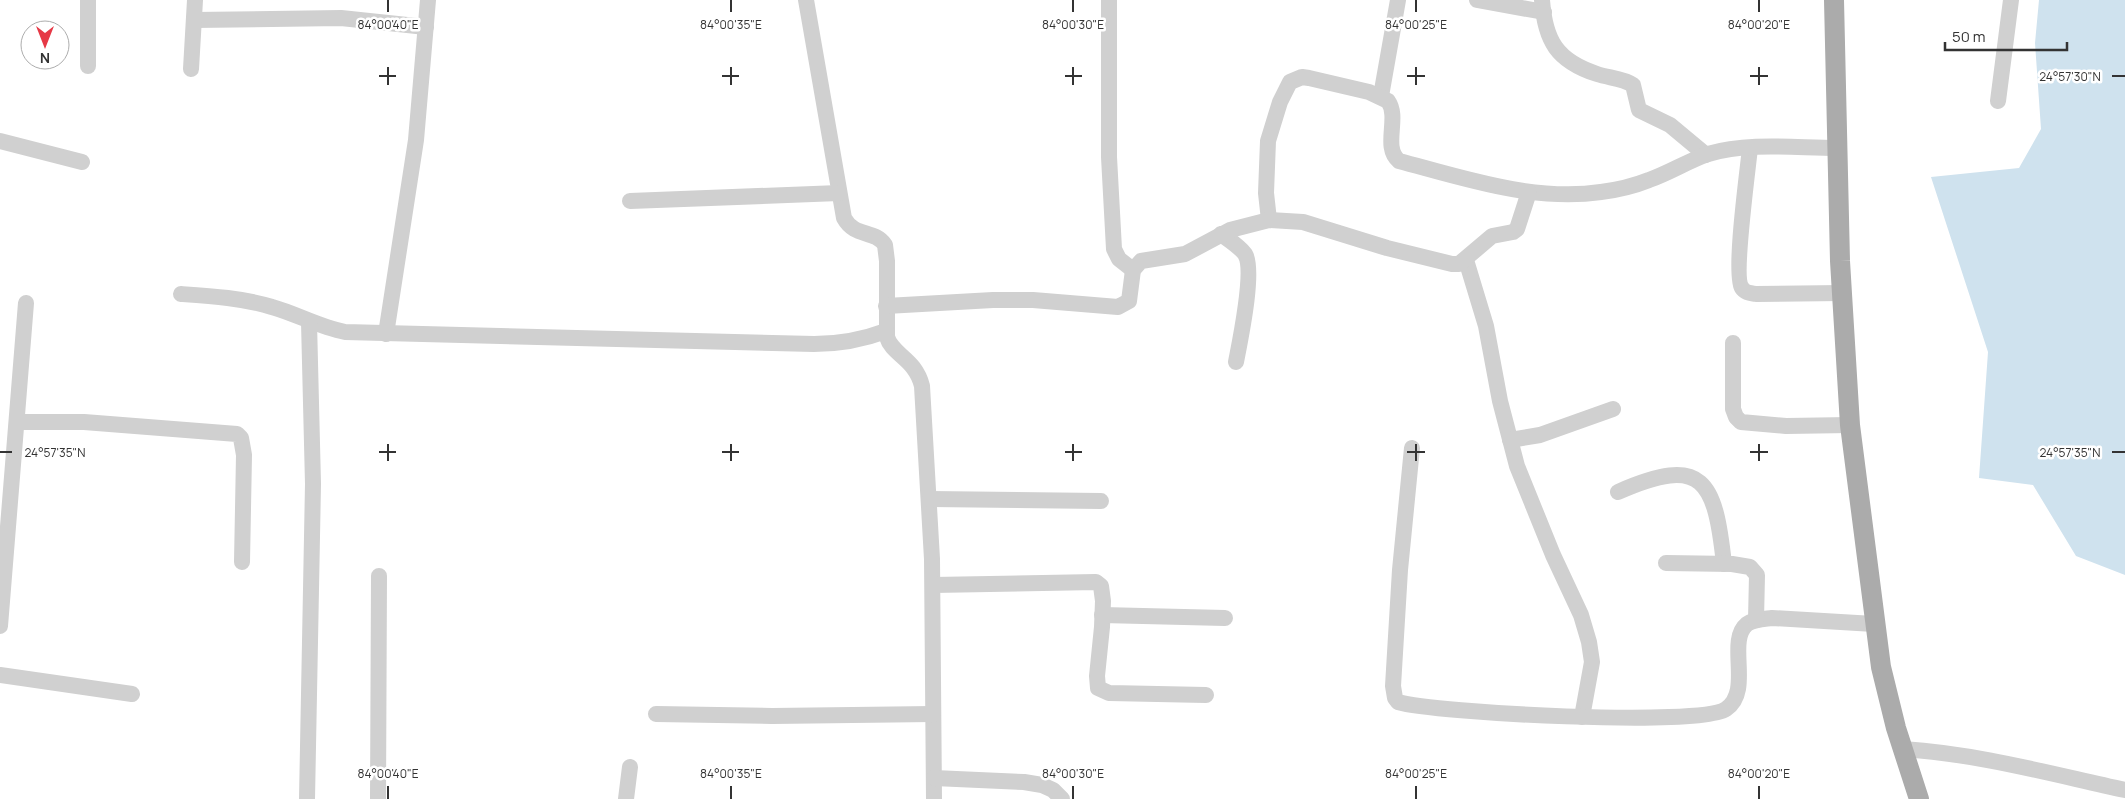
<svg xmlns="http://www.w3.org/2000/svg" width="2125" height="799" font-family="Manrope,sans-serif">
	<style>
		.water { fill: #cfe2ee }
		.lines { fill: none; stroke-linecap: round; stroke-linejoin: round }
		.minor { stroke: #d0d0d0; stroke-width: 16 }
		.major { stroke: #ababab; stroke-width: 20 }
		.ticks { fill: none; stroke: #333; stroke-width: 2 }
		.ticks-label { font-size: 12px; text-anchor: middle; fill: #333; stroke: #fff; stroke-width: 5; stroke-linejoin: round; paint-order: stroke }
	</style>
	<rect width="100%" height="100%" fill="#fff"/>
	<path class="water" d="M2039 0H2125V575L2076 556 2033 485 1979 478 1988 352 1931 177 2019 168 2041 129 2035 43Z"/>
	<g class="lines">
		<g class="minor">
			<path d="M88 0V66"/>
			<path d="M806 0 844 218C855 238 874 229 885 245L887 261V337C892 355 915 358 922 386L932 559 934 799"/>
			<path d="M1109 0V157L1114 249 1119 259 1133 270"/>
			<path d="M1477 0 1544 12"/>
			<path d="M1542 0C1545 41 1557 61 1597 74 1609 78 1623 78 1633 85L1639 110 1670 125 1706 155"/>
			<path d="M194 20 341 18 426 27"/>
			<path d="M191 69 195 0"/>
			<path d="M1381 96 1398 0"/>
			<path d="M1998 101 2011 0"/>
			<path d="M0 141 82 162"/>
			<path d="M1750 148C1748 168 1733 277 1742 288 1745 293 1751 293 1756 294L1842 293"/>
			<path d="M630 201 839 193"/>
			<path d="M1269 220 1266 193 1268 141 1280 102 1290 82 1302 77 1309 78 1369 92 1388 101C1400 118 1382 147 1399 161 1463 178 1534 202 1601 192 1617 190 1634 186 1649 180 1669 173 1688 161 1708 154 1749 142 1795 148 1837 148"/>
			<path d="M1221 234C1229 240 1239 246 1245 254 1255 270 1240 341 1236 362"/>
			<path d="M1466 260 1486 326 1500 401 1517 466 1553 555 1581 615 1589 642 1592 662 1582 717"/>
			<path d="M181 294C211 296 243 298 272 307 297 314 319 327 345 332L814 344C840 344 862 340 886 331"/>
			<path d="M886 306 993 300H1033L1118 307 1129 301 1133 270 1141 261 1185 254 1230 230 1269 220 1303 222 1387 248 1452 264H1459L1492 236 1513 232 1517 229 1529 192"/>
			<path d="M386 334 416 140 428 0"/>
			<path d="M1733 343V409L1736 417 1741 422 1786 426 1850 425"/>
			<path d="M17 422H84L237 434 241 438 244 455 242 562"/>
			<path d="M1510 440 1540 435 1613 409"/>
			<path d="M1412 448 1400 570 1393 686 1395 698 1398 702C1435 713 1700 727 1726 709 1753 691 1726 641 1747 624 1754 619 1764 619 1772 618L1874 624"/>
			<path d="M1618 492C1704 454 1715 481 1724 564"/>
			<path d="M930 499 1101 501"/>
			<path d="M1666 563 1732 564 1750 567 1757 575 1756 620"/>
			<path d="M933 585 1096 582 1101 586 1103 601 1102 627 1097 676 1098 688 1109 693 1206 695"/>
			<path d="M1102 615 1225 618"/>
			<path d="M0 626 26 303"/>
			<path d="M0 675 132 694"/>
			<path d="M656 714 772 716 933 714"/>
			<path d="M1903 749C1979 754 2051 774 2125 790"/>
			<path d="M934 778 1024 782 1042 785 1053 790 1062 799"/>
			<path d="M307 799 313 484 309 322"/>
			<path d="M378 799 379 576"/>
			<path d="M626 799 630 767"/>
		</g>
		<path class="major" d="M1834 0 1840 261 1850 425 1881 667 1896 728 1919 799"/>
	</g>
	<path class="ticks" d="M388 0V12M731 0V12M1073 0V12M1416 0V12M1759 0V12M388 67V85M731 67V85M1073 67V85M1416 67V85M1759 67V85M379 76H396M722 76H739M1065 76H1082M1407 76H1425M1750 76H1768M2112 76H2125M388 444V461M731 444V461M1073 444V461M1416 444V461M1759 444V461M0 452H12M379 452H396M722 452H739M1065 452H1082M1407 452H1425M1750 452H1768M2112 452H2125M388 786V799M731 786V799M1073 786V799M1416 786V799M1759 786V799"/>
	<g class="ticks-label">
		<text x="388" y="29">84°00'40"E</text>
		<text x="731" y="29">84°00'35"E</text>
		<text x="1073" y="29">84°00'30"E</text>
		<text x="1416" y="29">84°00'25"E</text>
		<text x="1759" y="29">84°00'20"E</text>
		<text x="2070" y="81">24°57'30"N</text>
		<text x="2070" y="457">24°57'35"N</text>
		<text x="55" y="457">24°57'35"N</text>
		<text x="388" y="778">84°00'40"E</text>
		<text x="731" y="778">84°00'35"E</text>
		<text x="1073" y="778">84°00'30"E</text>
		<text x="1416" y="778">84°00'25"E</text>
		<text x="1759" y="778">84°00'20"E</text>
	</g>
	<g transform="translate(45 45) rotate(180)"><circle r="24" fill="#ffffff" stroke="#adadad"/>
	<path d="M0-4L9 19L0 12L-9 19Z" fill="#e63946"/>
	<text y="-8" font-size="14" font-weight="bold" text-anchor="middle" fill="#333333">N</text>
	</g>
	<path d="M1945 42v8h122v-8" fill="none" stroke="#333333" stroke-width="2.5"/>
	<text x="1952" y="42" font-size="15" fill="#333333" stroke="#ffffff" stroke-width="4" paint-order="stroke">50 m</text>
</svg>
